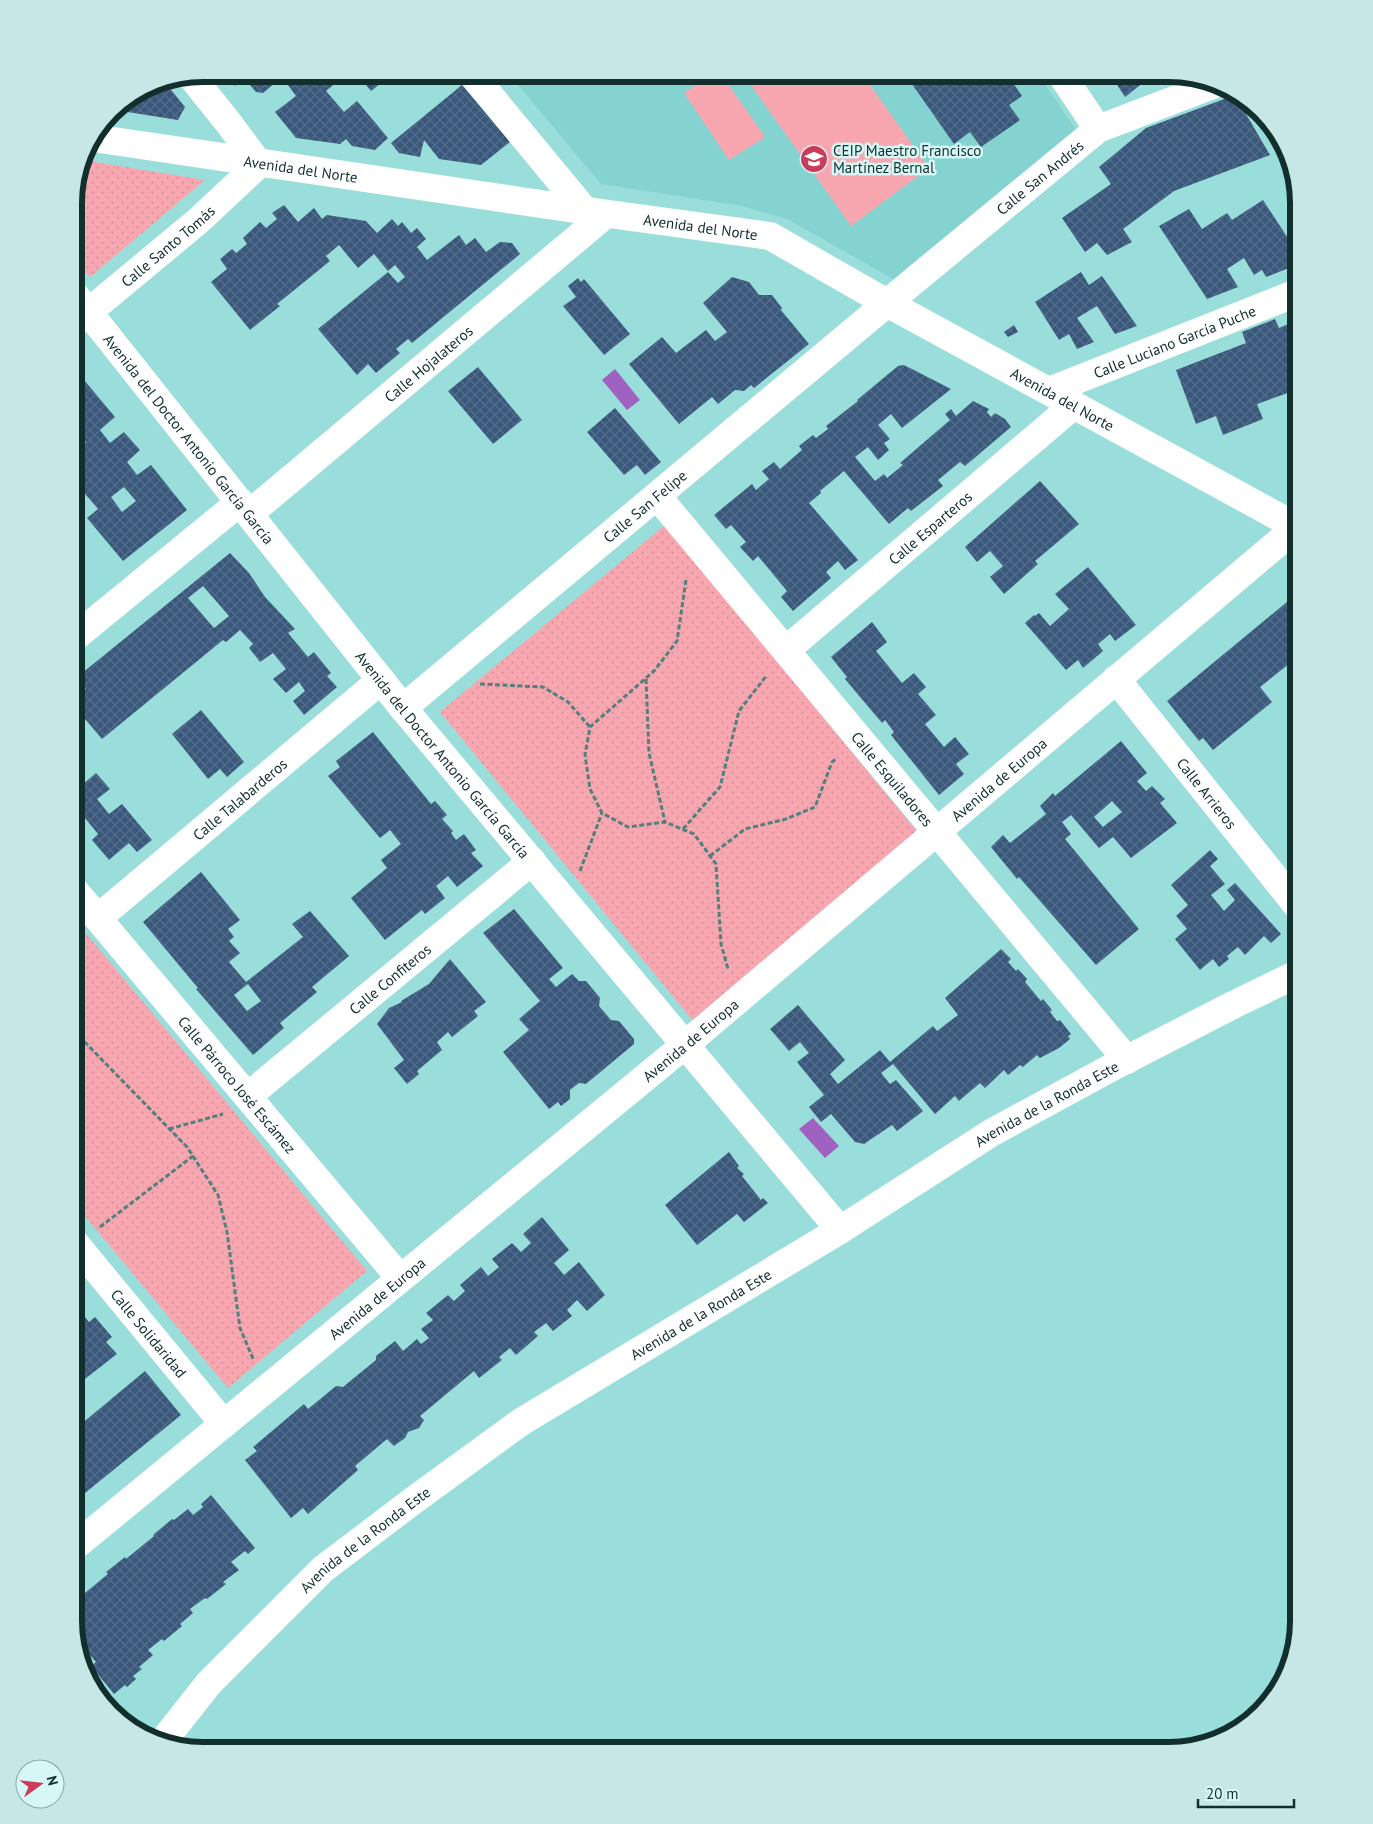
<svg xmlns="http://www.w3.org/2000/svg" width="1373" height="1824" font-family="'PT Sans',sans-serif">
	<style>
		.built { fill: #84d3d0 }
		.grass { fill: #f8a7b0 }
		.park { fill: url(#park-dots) }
		.water { fill: #9f62c0 }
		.building { fill: url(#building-cross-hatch); fill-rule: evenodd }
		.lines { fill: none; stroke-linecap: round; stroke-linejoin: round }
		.path { stroke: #51807e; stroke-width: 3; stroke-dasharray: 5 2.5; stroke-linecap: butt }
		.minor { stroke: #fff; stroke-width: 28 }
		.labels { text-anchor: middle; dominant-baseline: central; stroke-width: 5; stroke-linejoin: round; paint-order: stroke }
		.poi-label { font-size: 15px; fill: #122e2d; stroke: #d6f7f6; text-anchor: start }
		.street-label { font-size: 15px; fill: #122e2d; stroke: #d6f7f6 }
		.rim { fill: none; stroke: #122e2d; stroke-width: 6 }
	</style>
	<defs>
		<pattern id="park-dots" width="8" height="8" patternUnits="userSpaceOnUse" patternTransform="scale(1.25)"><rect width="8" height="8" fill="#f8a7b0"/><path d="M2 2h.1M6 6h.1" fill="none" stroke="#d49098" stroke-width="1.8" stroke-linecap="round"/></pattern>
		<pattern id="building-cross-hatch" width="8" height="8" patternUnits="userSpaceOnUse" patternTransform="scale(1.25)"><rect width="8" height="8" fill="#3a587c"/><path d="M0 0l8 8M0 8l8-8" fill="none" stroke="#536d8a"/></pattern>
	</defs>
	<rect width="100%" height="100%" fill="#99dedb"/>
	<path class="built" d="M509 74H1038L1079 134 895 280 787 219 742 206 601 184Z"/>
	<g class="grass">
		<path d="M713 74H721L765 137 729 160 684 93Z"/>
		<path d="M743 74H862L929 168 851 226Z"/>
	</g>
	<g class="park">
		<path d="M83 160 205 180 90 277 74 258V195Z"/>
		<path d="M665 525 920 835 694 1022 440 712Z"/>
		<path d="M74 919 367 1271 228 1388 74 1203Z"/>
	</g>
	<g class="water">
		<path d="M615 369 640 400 627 410 602 380Z"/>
		<path d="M813 1118 839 1146 825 1158 799 1129Z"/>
	</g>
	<g class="building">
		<path d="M225 74H309L314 80 322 74H334L339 80 326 91 344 112 357 101 388 138 375 150 352 146 346 139 340 144 296 138 275 112 296 96 282 77 263 93 256 92 244 78 235 86Z"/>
		<path d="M357 74H392L371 91Z"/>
		<path d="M905 74H1007L1022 96 1009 105 1020 120 981 147 970 132 954 144Z"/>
		<path d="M1110 74H1154L1125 97Z"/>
		<path d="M164 81 185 107 178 120 115 110 118 106 154 84Z"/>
		<path d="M462 85 510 142 481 165 439 159 424 140 420 157 399 153 391 143Z"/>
		<path d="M1235 95 1270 155 1174 191 1123 229 1132 242 1107 255 1097 243 1085 252 1062 218 1111 184 1099 167 1146 128Z"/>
		<path d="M1263 200 1299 255V264L1266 277 1262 270 1254 275 1244 258 1227 269 1238 287 1207 299 1159 226 1189 209 1202 229 1227 213 1232 220Z"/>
		<path d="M284 205 298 222 314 208 322 219 327 215 366 221 377 233 392 219 398 226 402 222 411 233 417 228 426 239 417 247 427 260 459 235 466 245 475 238 486 252 500 242 512 243 520 254 412 343 408 339 396 349 400 353 376 373 368 364 357 375 318 329 388 272 398 283 405 277 395 265 388 271 374 254 358 268 339 245 326 256 330 261 277 304 280 306 250 330 211 282 227 269 220 259 232 249 236 253 247 244 243 238 260 222 266 228 277 219 272 213Z"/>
		<path d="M1081 272 1089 285 1102 276 1137 326 1115 334 1097 306 1077 318 1094 342 1077 349 1069 334 1059 340 1035 302Z"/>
		<path d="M732 277 749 282 759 295H772L782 308 781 310 809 344 754 388 751 385 744 391 735 390 718 404 712 397 679 424 629 364 662 337 676 353 706 330 715 341 727 332 703 303Z"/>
		<path d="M578 278 581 282 584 279 630 334 604 355 563 306 576 297 568 286Z"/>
		<path d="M1275 319 1279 328 1297 320 1299 326V389L1257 404 1263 419 1223 435 1216 416 1196 424 1176 370 1246 343 1242 332Z"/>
		<path d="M1014 325 1018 332 1008 337 1004 332Z"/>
		<path d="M904 365 951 389 902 428 891 414 878 425 890 439 884 443 889 450 878 460 868 447 855 457 875 481 884 474 887 478 903 465 900 463 950 420 945 414 951 409 956 416 973 401 989 409 987 412 991 417 995 413 1005 419 1011 427 965 466 960 462 938 480 943 486 911 511 908 508 889 524 844 471 820 491 821 493 809 503 858 560 845 570 838 561 826 572 831 578 793 611 781 597 787 591 758 556 753 561 740 547 746 542 731 525 726 529 714 515 752 484 756 490 769 479 762 471 774 462 780 469 802 450 799 446 813 435 816 438 828 429 826 426 858 401 857 400 898 366Z"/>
		<path d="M478 367 522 420 493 444 448 391Z"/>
		<path d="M79 374 115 417 100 430 110 443 124 432 140 450 127 462 137 475 151 465 187 510 123 561 87 518 98 509 74 481V452L86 442 77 431 74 433V378ZM124 487 136 501 122 512 111 497Z"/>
		<path d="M615 408 661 462 645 475 637 465 624 475 587 432Z"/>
		<path d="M1040 481 1079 524 1035 561 1038 564 1004 594 990 577 1003 566 990 551 977 562 965 547Z"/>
		<path d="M230 553 249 573 265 597 295 629 288 633 308 657 314 652 331 673 327 676 337 687 304 715 293 701 305 691 299 682 286 693 273 679 286 669 273 653 260 662 249 648 253 644 240 630 226 642 223 640 102 739 74 706V700L86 689 76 678ZM203 586 229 616 214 628 188 598Z"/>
		<path d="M1088 567 1136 625 1115 641 1110 634 1098 644 1103 651 1083 668 1078 660 1066 670 1025 623 1034 615 1035 616 1039 613 1050 626 1069 609 1055 594Z"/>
		<path d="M1299 592V656L1260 687 1272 702 1213 750 1203 738 1199 741 1167 701Z"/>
		<path d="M872 622 887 642 876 651 902 683 914 673 926 687 918 694 936 715 925 724 944 747 955 737 969 754 956 764 964 774 939 795 891 735 894 732 885 720 882 723 845 679 847 677 831 657Z"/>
		<path d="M201 710 244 762 227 777 220 769 208 779 172 734Z"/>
		<path d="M373 732 431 804 435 801 447 815 442 819 453 831 451 833 456 840 464 834 476 850 471 853 483 866 457 887 448 876 436 886 445 898 425 914 422 910 385 940 351 898 387 868 381 860 401 844 390 830 380 838 328 776 340 767 336 761Z"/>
		<path d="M1121 741 1147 773 1137 781 1146 791 1152 786 1165 799 1160 803 1177 823 1131 858 1113 837 1099 848 1071 815 1062 822 1071 834 1065 839 1139 929 1096 965 1019 877 1017 879 991 847 1003 835 1010 843 1046 814 1040 806 1053 793 1055 796ZM1112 801 1122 812 1103 827 1094 817Z"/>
		<path d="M96 773 110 789 97 799 109 814 122 804 152 840 137 852 129 843 109 860 92 840 98 834 80 812 74 817V792Z"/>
		<path d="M1210 850 1218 859 1210 866 1225 884 1211 895 1224 911 1235 900 1227 890 1235 883 1281 934 1271 943 1264 936 1245 955 1238 947 1227 956 1229 959 1219 967 1213 959 1200 970 1175 939 1187 929 1176 916 1188 905 1171 885Z"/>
		<path d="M1299 851V868L1291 857Z"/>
		<path d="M201 872 240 920 228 929 234 937 229 941 240 953 229 962 246 982 303 937 292 924 310 911 349 956 312 987 317 992 280 1023 284 1028 253 1055 196 989 198 988 143 922ZM248 984 261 1001 247 1011 234 995Z"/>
		<path d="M514 909 563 968 549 979 556 987 572 974 579 981H586L600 998 599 1006 611 1020 619 1021 634 1039V1044L586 1084 579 1083 570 1090V1099L561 1106 558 1102 549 1109 503 1052 529 1030 519 1019 540 1001 483 933Z"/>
		<path d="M1001 949 1011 959 1008 962 1016 971 1018 969 1027 979 1025 982 1041 1001 1043 999 1052 1010 1050 1012 1057 1021 1060 1020 1071 1034 1068 1036 1070 1039 1059 1048 1040 1058 1037 1055 1023 1067 1020 1065 1008 1075 1004 1070 985 1088 980 1083 959 1101 955 1096 935 1114 893 1064 881 1073 890 1084 896 1080 923 1111 897 1131 892 1125 864 1144 855 1142 831 1114 821 1122 809 1107 824 1095 797 1062 809 1053 800 1042 789 1051 770 1029 798 1005 845 1060 830 1074 838 1084 880 1050 890 1062 933 1026 937 1031 958 1015 945 998Z"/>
		<path d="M450 959 486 1002 474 1011 478 1016 452 1037 448 1032 437 1042 442 1050 417 1071 419 1074 407 1084 394 1068 404 1060 377 1024 389 1008 402 1002 401 1001 429 984Z"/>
		<path d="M729 1152 739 1166 737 1168 744 1174 742 1176 761 1200 763 1198 768 1203 744 1222 737 1214 697 1245 665 1205Z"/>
		<path d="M542 1217 569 1250 554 1263 564 1275 579 1262 605 1295 587 1311 577 1300 567 1310 572 1316 553 1331 546 1323 534 1332 538 1336 516 1355 510 1348 499 1357 502 1360 479 1378 474 1371 420 1416 424 1420 419 1428 408 1432 405 1438 394 1446 387 1439 355 1466 358 1470 308 1514 303 1508 291 1518 245 1460 257 1451 253 1447 304 1404 308 1409 336 1386 343 1387 376 1360V1356L395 1341 403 1351 417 1339 421 1344 429 1338 421 1329 433 1320 426 1313 448 1295 454 1301 465 1291 460 1285 481 1267 488 1276 499 1267 492 1259 512 1243 521 1252 531 1243 523 1234Z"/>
		<path d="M74 1304 89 1322 95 1317 112 1337 106 1342 117 1354 81 1382 74 1373Z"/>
		<path d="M145 1371 181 1415 74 1502V1430Z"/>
		<path d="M211 1495 255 1548 248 1554 245 1551 231 1562 239 1570 223 1582 226 1584 207 1599 205 1598 190 1609 193 1613 180 1624 182 1626 164 1641 162 1639 148 1650 153 1655 139 1667 142 1669 133 1676 136 1679 127 1687 125 1685 114 1694 91 1666 96 1662 81 1645 74 1621V1602L108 1574 106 1572 125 1557 126 1559 154 1536 153 1535 172 1519 174 1520 188 1509 193 1515 203 1507 201 1504Z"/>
	</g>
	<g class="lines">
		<g class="path">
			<path d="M686 580 677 641 654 671 590 727 585 755 590 789 602 813 628 827 665 822 694 834 716 864 721 944 728 969"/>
			<path d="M646 679 649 753 665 822"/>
			<path d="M480 684 543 687 568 702 590 727"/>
			<path d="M683 829 720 787 739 711 767 675"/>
			<path d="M710 856 745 829 786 819 815 807 832 762 836 759"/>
			<path d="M580 871 602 813"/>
			<path d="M74 1031 187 1147 218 1195 227 1232 240 1328 254 1361"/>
			<path d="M169 1129 223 1114"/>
			<path d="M100 1227 193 1156"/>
		</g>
		<g class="minor">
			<path d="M472 74 585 211"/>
			<path d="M1061 74 1098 129"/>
			<path id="s1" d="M93 138 609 214 770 236 887 303 1299 528"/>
			<path id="s2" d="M74 294 403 708 840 1230"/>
			<path id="s3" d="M74 324 198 221 259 164 227 121 191 76"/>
			<path id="s4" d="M1049 391 1299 292"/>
			<path id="s5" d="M657 496 1127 1060"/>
			<path id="s6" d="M249 514 606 214"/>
			<path d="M74 638 240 502"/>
			<path id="s7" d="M786 650 1074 405"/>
			<path id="s8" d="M1116 679 1299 908"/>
			<path id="s9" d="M403 708 916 279 1098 129 1213 85"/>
			<path id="s10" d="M74 890 400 1278"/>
			<path id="s11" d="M98 918 381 680"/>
			<path id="s12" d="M248 1096 532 861"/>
			<path id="s13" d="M74 1242 224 1424"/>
			<path id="s14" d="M74 1547 686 1044 1299 525"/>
			<path id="s15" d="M164 1740 209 1683 323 1569 414 1500 521 1422 840 1230 991 1133 1116 1065 1233 1005 1299 973"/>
		</g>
	</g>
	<defs>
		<g id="school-disc" transform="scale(1.4375)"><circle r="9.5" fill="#cb3b5a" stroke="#d6f7f6"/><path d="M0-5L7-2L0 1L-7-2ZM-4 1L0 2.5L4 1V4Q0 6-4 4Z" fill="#fff"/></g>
	</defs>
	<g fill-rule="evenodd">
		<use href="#school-disc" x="814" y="159"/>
	</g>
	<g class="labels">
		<g class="poi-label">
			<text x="833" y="150">CEIP Maestro Francisco<tspan x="833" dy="17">Martínez Bernal</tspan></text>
		</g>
		<g class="street-label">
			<text stroke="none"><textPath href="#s1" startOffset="210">Avenida del Norte</textPath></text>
			<text stroke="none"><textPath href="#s9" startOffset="829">Calle San Andrés</textPath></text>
			<text stroke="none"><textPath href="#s1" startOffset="614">Avenida del Norte</textPath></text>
			<text stroke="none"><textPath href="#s3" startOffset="122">Calle Santo Tomás</textPath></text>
			<text stroke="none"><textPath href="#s4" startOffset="135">Calle Luciano García Puche</textPath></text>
			<text stroke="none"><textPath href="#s6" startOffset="234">Calle Hojalateros</textPath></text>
			<text stroke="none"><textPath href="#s1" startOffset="1019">Avenida del Norte</textPath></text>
			<text stroke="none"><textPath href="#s2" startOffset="185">Avenida del Doctor Antonio García García</textPath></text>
			<text stroke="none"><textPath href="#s9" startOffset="315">Calle San Felipe</textPath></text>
			<text stroke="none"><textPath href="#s7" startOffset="189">Calle Esparteros</textPath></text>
			<text stroke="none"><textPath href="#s2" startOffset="590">Avenida del Doctor Antonio García García</textPath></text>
			<text stroke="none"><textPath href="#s5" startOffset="368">Calle Esquiladores</textPath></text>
			<text stroke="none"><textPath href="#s14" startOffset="1202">Avenida de Europa</textPath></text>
			<text stroke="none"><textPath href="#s8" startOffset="146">Calle Arrieros</textPath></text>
			<text stroke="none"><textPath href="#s11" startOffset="185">Calle Talabarderos</textPath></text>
			<text stroke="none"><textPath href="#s12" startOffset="184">Calle Confiteros</textPath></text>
			<text stroke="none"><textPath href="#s14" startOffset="798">Avenida de Europa</textPath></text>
			<text stroke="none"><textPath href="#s10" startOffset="254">Calle Párroco José Escámez</textPath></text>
			<text stroke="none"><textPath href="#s15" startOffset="1095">Avenida de la Ronda Este</textPath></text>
			<text stroke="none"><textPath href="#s14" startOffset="392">Avenida de Europa</textPath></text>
			<text stroke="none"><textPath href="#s15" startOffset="690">Avenida de la Ronda Este</textPath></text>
			<text stroke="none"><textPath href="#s13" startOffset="118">Calle Solidaridad</textPath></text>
			<text stroke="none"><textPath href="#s15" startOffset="285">Avenida de la Ronda Este</textPath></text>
		</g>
	</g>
	<path d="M0 0H1373V1824H0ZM203 82H1169A121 121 0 0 1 1290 203V1621A121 121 0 0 1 1169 1742H203A121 121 0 0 1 82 1621V203A121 121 0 0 1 203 82Z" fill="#c6e7e6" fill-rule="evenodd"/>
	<path class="rim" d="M203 82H1169A121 121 0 0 1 1290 203V1621A121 121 0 0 1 1169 1742H203A121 121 0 0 1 82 1621V203A121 121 0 0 1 203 82Z"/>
	<g transform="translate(40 1784) rotate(75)"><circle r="24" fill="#d6f7f6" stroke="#88a7a6"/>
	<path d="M0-4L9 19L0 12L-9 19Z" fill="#cb3b5a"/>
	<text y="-8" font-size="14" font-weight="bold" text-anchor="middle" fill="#122e2d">N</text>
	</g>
	<path d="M1198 1799v8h96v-8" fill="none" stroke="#122e2d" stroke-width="2.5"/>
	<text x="1206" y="1799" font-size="15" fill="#122e2d" stroke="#d6f7f6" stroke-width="4" paint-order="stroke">20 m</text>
</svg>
